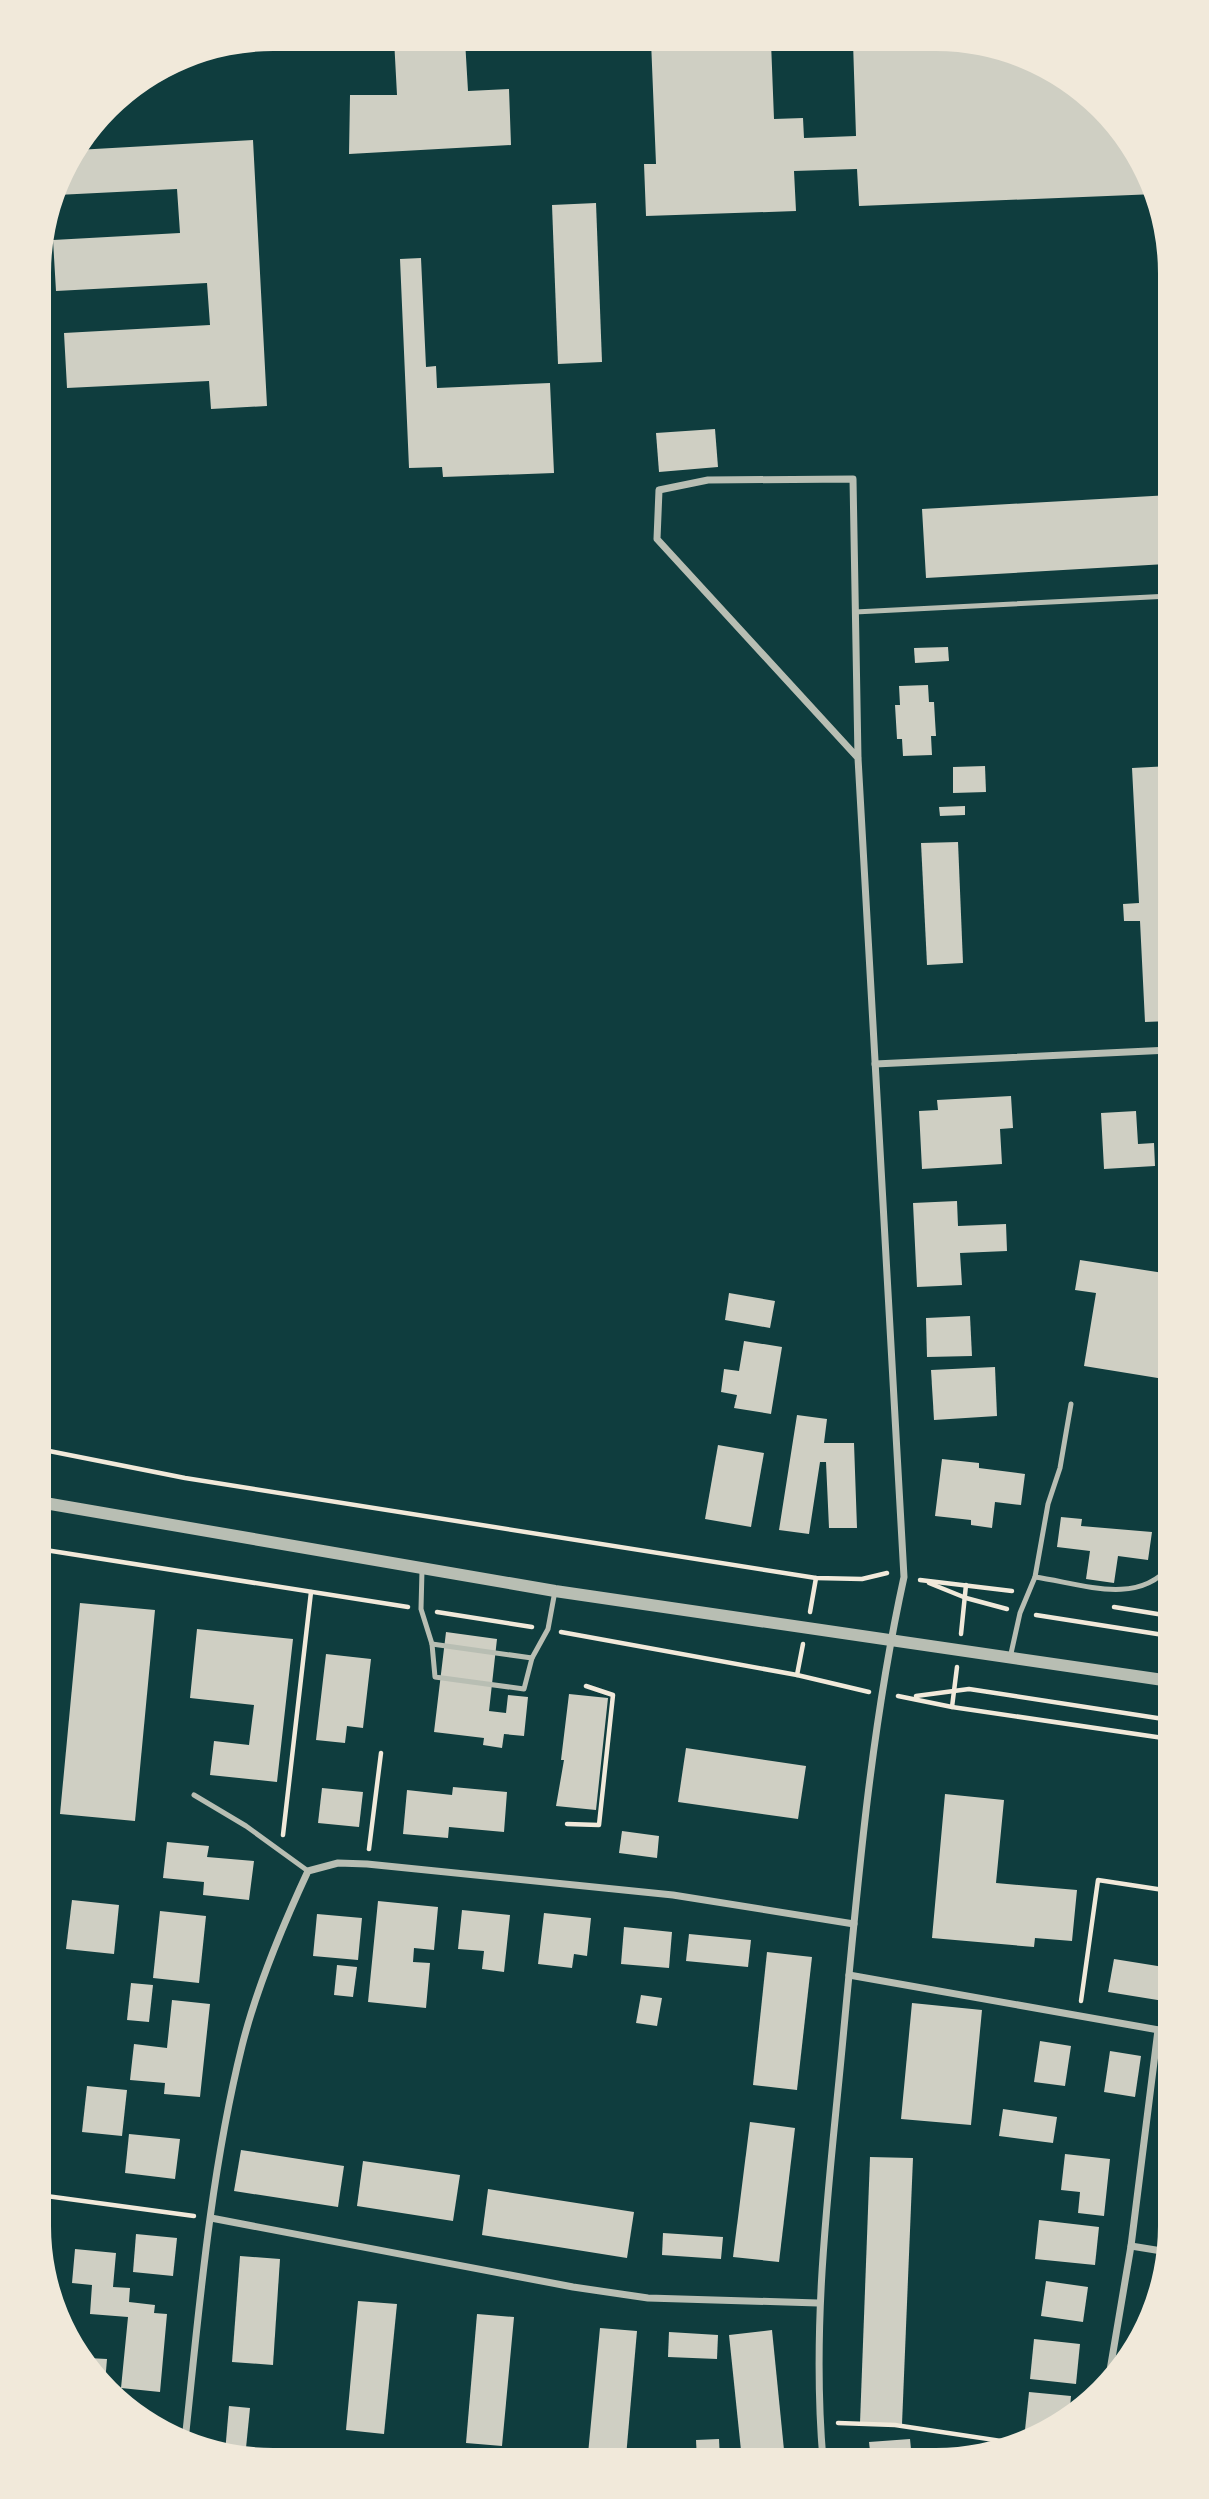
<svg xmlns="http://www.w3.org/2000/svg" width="1209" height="2499" font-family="'Titillium Web',sans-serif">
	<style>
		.building { fill: #cfcfc3 }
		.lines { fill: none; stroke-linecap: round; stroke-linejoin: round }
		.path { stroke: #f1e9da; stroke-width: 4.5 }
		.service { stroke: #b8beb3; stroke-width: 5 }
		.minor { stroke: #b8beb3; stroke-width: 7 }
		.tertiary { stroke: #b8beb3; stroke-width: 12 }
	</style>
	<rect width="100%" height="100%" fill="#0f3d3e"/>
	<g class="building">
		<path d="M394 39 465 40 468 91 509 89 511 145 349 154 350 95H397Z"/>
		<path d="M651 41 771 42 774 119 803 118 804 138 856 136 853 42 982 43 1091 97 1156 194 859 206 857 169 794 171 796 211 646 216 644 164H656Z"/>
		<path d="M253 140 267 406 211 409 209 381 67 388 64 333 210 325 207 283 56 291 53 240 180 233 177 189 57 195 62 169 77 150Z"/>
		<path d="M596 203 602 362 558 364 552 205Z"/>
		<path d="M421 258 426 367 436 366 437 388 550 383 554 473 443 477 442 467 409 468 400 259Z"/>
		<path d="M715 429 718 467 659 472 656 433Z"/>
		<path d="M1170 495V530H1164L1166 564 926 578 922 509Z"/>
		<path d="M948 647 949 661 915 663 914 648Z"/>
		<path d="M928 685 929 702H934L935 720 936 736H931L932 755 903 756 902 739H897L895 705H900L899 686Z"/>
		<path d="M985 766 986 792 953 793V767Z"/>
		<path d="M1170 766V1021L1145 1022 1140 921H1124L1123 904 1139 903 1132 768Z"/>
		<path d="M965 806V815L940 816 939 807Z"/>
		<path d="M958 842 963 963 927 965 921 843Z"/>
		<path d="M1011 1096 1013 1128 1000 1129 1002 1164 922 1169 919 1111 938 1110 937 1100Z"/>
		<path d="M1136 1111 1138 1144 1154 1143 1155 1166 1104 1169 1101 1113Z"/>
		<path d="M957 1201 958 1226 1006 1224 1007 1251 960 1253 962 1285 917 1287 913 1203Z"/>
		<path d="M1080 1260 1170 1274V1380L1084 1366 1096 1293 1075 1290Z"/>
		<path d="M729 1293 775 1301 770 1328 725 1320Z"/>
		<path d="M970 1316 972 1356 927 1357 926 1318Z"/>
		<path d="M744 1341 782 1347 771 1414 734 1408 737 1395 721 1392 724 1369 739 1371Z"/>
		<path d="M995 1367 997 1416 934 1420 931 1370Z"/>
		<path d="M797 1415 827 1419 824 1443H854L857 1528H829L826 1462H820L809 1534 779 1530Z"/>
		<path d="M718 1445 764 1453 751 1527 705 1519Z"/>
		<path d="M942 1459 979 1463V1468L1025 1474 1021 1505 995 1502 992 1528 971 1525V1520L935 1516Z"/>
		<path d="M1061 1517 1082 1519 1081 1526 1152 1532 1148 1560 1118 1556 1114 1583 1086 1579 1090 1551 1057 1547Z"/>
		<path d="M80 1603 155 1610 135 1821 60 1814Z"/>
		<path d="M197 1629 293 1639 277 1782 210 1775 214 1741 249 1745 254 1705 190 1698Z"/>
		<path d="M446 1632 497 1639 489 1711 506 1713 508 1695 528 1697 524 1736 504 1734 502 1748 483 1745 484 1738 434 1732Z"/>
		<path d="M39 1642 51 1644 43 1723H39Z"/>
		<path d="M326 1654 371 1659 363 1728 347 1726 345 1743 316 1740Z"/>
		<path d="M569 1694 608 1698 596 1810 556 1806 564 1760H561Z"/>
		<path d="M686 1748 806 1766 798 1819 678 1802Z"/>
		<path d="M453 1787 507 1792 504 1832 449 1827 448 1838 403 1834 407 1790 452 1795Z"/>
		<path d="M322 1788 363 1792 359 1827 318 1823Z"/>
		<path d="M945 1794 1004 1800 996 1883 1077 1890 1072 1941 1035 1938 1034 1947 932 1938Z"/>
		<path d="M622 1831 659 1836 657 1858 619 1853Z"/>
		<path d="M167 1842 209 1846 207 1857 254 1861 249 1900 203 1895 204 1882 163 1878Z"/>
		<path d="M72 1900 119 1905 114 1954 66 1949Z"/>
		<path d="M378 1901 438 1907 434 1950 414 1948 413 1962 430 1963 426 2008 368 2002Z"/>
		<path d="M462 1910 510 1915 504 1972 482 1969 484 1951 458 1949Z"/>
		<path d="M160 1911 206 1916 199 1983 153 1978Z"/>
		<path d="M544 1913 591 1918 587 1956 574 1954 572 1968 538 1964Z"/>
		<path d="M317 1914 362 1918 358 1960 313 1956Z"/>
		<path d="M624 1927 672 1932 669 1968 621 1964Z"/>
		<path d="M689 1934 751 1940 748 1967 686 1961Z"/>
		<path d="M767 1952 812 1957 797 2090 753 2085Z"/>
		<path d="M1114 1959 1170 1968V2002L1108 1992Z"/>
		<path d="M337 1965 357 1967 353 1997 334 1995Z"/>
		<path d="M131 1983 153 1985 149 2022 127 2020Z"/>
		<path d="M641 1995 662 1998 657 2026 636 2023Z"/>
		<path d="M172 2000 210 2004 200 2097 164 2094 165 2083 130 2080 134 2044 167 2048Z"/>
		<path d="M912 2003 982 2010 971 2125 901 2119Z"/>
		<path d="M1040 2041 1071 2046 1065 2086 1034 2082Z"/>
		<path d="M1110 2051 1141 2056 1135 2097 1104 2092Z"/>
		<path d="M87 2086 127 2090 122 2136 82 2132Z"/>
		<path d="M1003 2109 1057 2117 1053 2143 999 2136Z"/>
		<path d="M750 2122 795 2128 779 2262 733 2257Z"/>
		<path d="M129 2134 180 2139 175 2179 125 2173Z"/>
		<path d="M241 2150 344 2166 338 2207 234 2191Z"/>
		<path d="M1065 2154 1110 2159 1104 2216 1078 2213 1080 2192 1061 2190Z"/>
		<path d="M870 2157 913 2158 902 2424 860 2423Z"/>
		<path d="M363 2161 460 2175 453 2221 357 2206Z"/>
		<path d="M488 2189 634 2212 627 2258 482 2235Z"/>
		<path d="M1039 2220 1099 2227 1095 2265 1035 2259Z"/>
		<path d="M663 2233 723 2237 721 2259 662 2255Z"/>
		<path d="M136 2234 177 2238 173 2276 133 2272Z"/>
		<path d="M75 2249 116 2253 113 2287 130 2288 129 2302 155 2305 154 2313 167 2314 160 2392 121 2388 128 2317 90 2314 92 2285 72 2283Z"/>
		<path d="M240 2256 280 2259 273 2365 232 2362Z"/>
		<path d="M1046 2281 1088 2287 1083 2322 1041 2316Z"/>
		<path d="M358 2301 397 2304 384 2434 346 2430Z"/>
		<path d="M477 2314 514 2317 502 2446 466 2443Z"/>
		<path d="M600 2328 637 2331 626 2457 588 2454Z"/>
		<path d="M772 2330 785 2460H742L729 2335Z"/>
		<path d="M669 2332 718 2335 717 2359 668 2357Z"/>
		<path d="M1034 2339 1080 2344 1076 2384 1030 2379Z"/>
		<path d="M88 2358 107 2359 105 2383Z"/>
		<path d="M1029 2392 1071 2396 1069 2419 1045 2432 1025 2430Z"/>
		<path d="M229 2406 250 2408 245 2458 225 2453Z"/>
		<path d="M719 2439 720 2460H697L696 2440Z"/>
		<path d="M910 2439 912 2460H871L869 2442Z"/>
	</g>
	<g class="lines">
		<g class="path">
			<path d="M39 1449 185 1478 816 1578 862 1579 887 1573"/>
			<path d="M39 1549 408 1607"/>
			<path d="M920 1580 1012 1591"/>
			<path d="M929 1583 966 1598 1007 1609"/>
			<path d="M1114 1607 1170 1616"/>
			<path d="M437 1612 532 1627"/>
			<path d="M810 1612 816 1578"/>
			<path d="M1036 1615 1170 1636"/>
			<path d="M561 1632 797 1675 869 1692"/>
			<path d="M961 1634 966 1585"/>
			<path d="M797 1675 803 1644"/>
			<path d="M898 1696 952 1707 1170 1739"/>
			<path d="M916 1696 969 1689 1170 1720"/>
			<path d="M952 1707 957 1667"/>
			<path d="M567 1824 599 1825 613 1695 586 1686"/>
			<path d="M283 1835 311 1592"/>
			<path d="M369 1849 381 1753"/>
			<path d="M1081 2001 1098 1880 1170 1891"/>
			<path d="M39 2195 194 2216"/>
			<path d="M838 2423 895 2425 1021 2444"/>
		</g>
		<g class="service">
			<path d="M855 612 1170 596"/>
			<path d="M422 1570 421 1609 432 1644 532 1658 548 1629 555 1591"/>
			<path d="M1035 1577C1079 1583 1137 1607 1170 1566"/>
			<path d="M432 1644 435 1677 524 1689 532 1658"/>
			<path d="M1010 1658 1020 1613 1035 1577 1048 1504 1060 1468 1071 1404"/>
			<path d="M194 1795 246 1826 308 1871"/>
		</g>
		<g class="minor">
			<path d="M875 1064 1170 1050"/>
			<path d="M849 1975 1170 2032"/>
			<path d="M211 2218 573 2287 648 2298 818 2303"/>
			<path d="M1131 2246 1168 2252"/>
			<path d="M1108 2382 1131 2246 1158 2030"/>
			<path d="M185 2441C199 2310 210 2175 242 2046 257 1986 282 1927 308 1871L338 1863 367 1864 673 1895 854 1924"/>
			<path d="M823 2460C811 2322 829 2186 842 2049 857 1891 870 1732 904 1577L858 758 853 479 708 480 659 490 657 539 858 758"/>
		</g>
		<path class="tertiary" d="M39 1502 555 1591 1170 1681"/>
	</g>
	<path d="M0 0H1209V2499H0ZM273 51H936A222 222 0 0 1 1158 273V2226A222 222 0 0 1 936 2448H273A222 222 0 0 1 51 2226V273A222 222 0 0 1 273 51Z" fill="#f1e9da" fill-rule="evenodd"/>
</svg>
